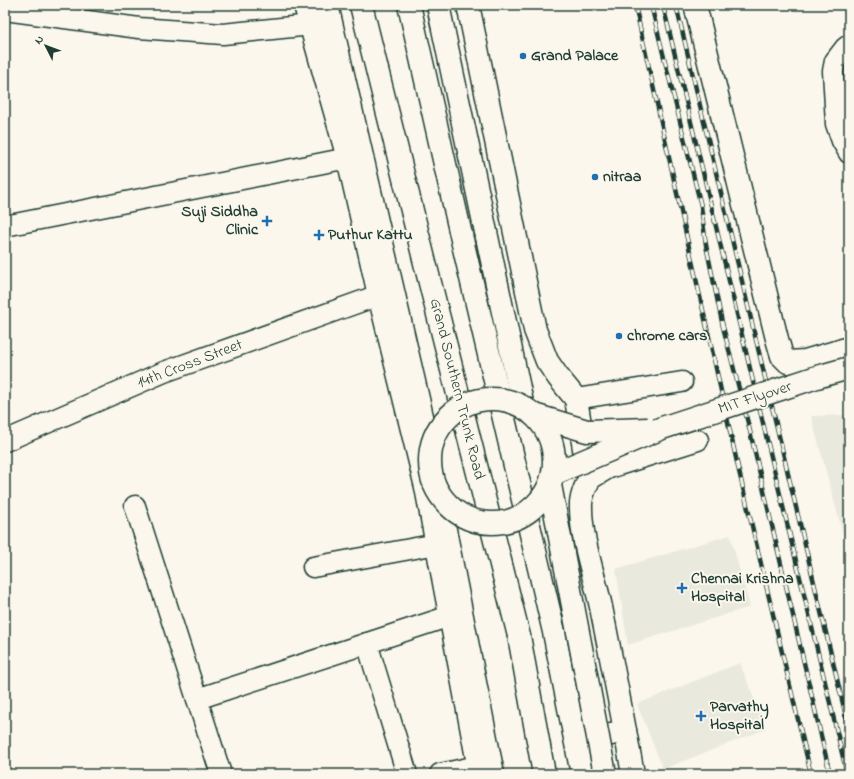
<svg xmlns="http://www.w3.org/2000/svg" width="854" height="779" font-family="'Indie Flower',sans-serif">
	<style>
		.built { fill: #eae9de }
		.lines { fill: none; stroke-linecap: round; stroke-linejoin: round }
		.minor-casing { stroke: #1f3d34; stroke-width: 23 }
		.tertiary-casing { stroke: #1f3d34; stroke-width: 25 }
		.primary-casing { stroke: #1f3d34; stroke-width: 25 }
		.minor { stroke: #fbf7ec; stroke-width: 20 }
		.tertiary { stroke: #fbf7ec; stroke-width: 22 }
		.primary { stroke: #fbf7ec; stroke-width: 22 }
		.rail-casing { stroke: #1f3d34; stroke-width: 4.5 }
		.rail { stroke: #fbf7ec; stroke-width: 3; stroke-dasharray: 9; stroke-linecap: butt }
		.tertiary-bridge-casing { stroke: #1f3d34; stroke-width: 25; stroke-linecap: butt }
		.primary-bridge-casing { stroke: #1f3d34; stroke-width: 25; stroke-linecap: butt }
		.tertiary-bridge { stroke: #fbf7ec; stroke-width: 22 }
		.primary-bridge { stroke: #fbf7ec; stroke-width: 22 }
		.poi-dot { fill: #1f6fb2; stroke: #fbf7ec; stroke-width: 1.5 }
		.labels { text-anchor: middle; dominant-baseline: central; stroke-width: 4; stroke-linejoin: round; paint-order: stroke }
		.poi-label { font-size: 16px; font-weight: bold; fill: #1f3d34; stroke: #fbf7ec; text-anchor: start }
		.street-label { font-size: 16px; fill: #1f3d34; stroke: #fbf7ec }
	</style>
	<rect width="100%" height="100%" fill="#fbf7ec"/>
	<filter id="ink" filterUnits="userSpaceOnUse"><feTurbulence type="fractalNoise" baseFrequency=".025" numOctaves="2"/><feDisplacementMap in="SourceGraphic" scale="8" xChannelSelector="R" yChannelSelector="G"/><feConvolveMatrix kernelMatrix="1 2 1 2 8 2 1 2 1" color-interpolation-filters="sRGB"/></filter>
	<g filter="url(#ink)">
		<g class="built">
			<path d="M849 415V556L811 416Z"/>
			<path d="M730 535 750 607 628 645 616 569Z"/>
			<path d="M740 663 766 729 663 769 637 704Z"/>
		</g>
		<g class="lines">
			<g class="minor-casing">
				<g id="minor">
					<path d="M5 10 139 28 223 34 311 25"/>
					<path d="M849 45 845 48 835 61 833 71 836 124 842 141 849 153"/>
					<path d="M5 226 348 158"/>
					<path d="M576 399 682 382"/>
					<path d="M5 441 164 372 379 295"/>
					<path d="M589 480 609 468 698 440"/>
					<path d="M135 506 221 774"/>
					<path d="M313 567 437 544"/>
					<path d="M367 643 407 774"/>
					<path d="M197 699 450 616"/>
					<path d="M440 774 478 766"/>
				</g>
			</g>
			<g class="tertiary-casing">
				<g id="tertiary">
					<path d="M305 5 348 158 379 295 426 487 480 774"/>
					<path d="M468 5 535 330 547 361 558 377 576 399 589 480C585 487 582 495 581 503 580 537 594 574 601 607 612 663 623 718 633 774"/>
					<path d="M695 5 777 339 782 356 788 362 805 361 849 348"/>
				</g>
			</g>
			<g class="primary-casing">
				<g id="primary">
					<path d="M327 5 430 451"/>
					<path d="M361 5 424 259 519 636 544 774"/>
					<path d="M409 5 463 244 554 632 582 774"/>
					<path d="M438 5 523 407"/>
					<path d="M438 494 493 774"/>
					<path d="M579 741 625 731"/>
				</g>
			</g>
			<use href="#minor" class="minor"/>
			<use href="#tertiary" class="tertiary"/>
			<use href="#primary" class="primary"/>
			<g class="rail-casing">
				<g id="rail">
					<path d="M635 5 738 467 811 774"/>
					<path d="M651 5 701 206 706 245 723 327 749 427 830 774"/>
					<path d="M663 5 847 774"/>
					<path d="M676 5 849 729"/>
				</g>
			</g>
			<use href="#rail" class="rail"/>
			<g class="tertiary-bridge-casing">
				<g id="tertiary-bridge">
					<path d="M534 415 587 431 648 429"/>
					<path d="M553 474 662 428 817 377 849 368"/>
				</g>
			</g>
			<g class="primary-bridge-casing">
				<g id="primary-bridge">
					<circle cx="492" cy="461" r="62"/>
					<path d="M550 485 605 774"/>
				</g>
			</g>
			<use href="#tertiary-bridge" class="tertiary-bridge"/>
			<use href="#primary-bridge" class="primary-bridge"/>
		</g>
	</g>
	<g class="poi-dot">
		<circle cx="523" cy="56" r="4"/>
		<circle cx="595" cy="177" r="4"/>
		<path d="M265 215h4v4h4v4h-4v4h-4v-4h-4v-4h4z"/>
		<path d="M317 229h4v4h4v4h-4v4h-4v-4h-4v-4h4z"/>
		<circle cx="619" cy="336" r="4"/>
		<path d="M680 582h4v4h4v4h-4v4h-4v-4h-4v-4h4z"/>
		<path d="M699 710h4v4h4v4h-4v4h-4v-4h-4v-4h4z"/>
	</g>
	<g class="labels">
		<g class="poi-label">
			<text x="531" y="56">Grand Palace</text>
			<text x="603" y="177">nitraa</text>
			<text x="258" y="212" text-anchor="end">Suji Siddha<tspan x="258" dy="18">Clinic</tspan></text>
			<text x="328" y="235">Puthur Kattu</text>
			<text x="627" y="336">chrome cars</text>
			<text x="691" y="579">Chennai Krishna<tspan x="691" dy="18">Hospital</tspan></text>
			<text x="710" y="707">Parvathy<tspan x="710" dy="18">Hospital</tspan></text>
		</g>
		<g class="street-label">
			<text transform="translate(190 364) rotate(-21)">14th Cross Street</text>
			<text transform="translate(457 389) rotate(76)">Grand Southern Trunk Road</text>
			<text transform="translate(755 398) rotate(-18)">MIT Flyover</text>
		</g>
	</g>
	<rect width="854" height="779" fill="none" stroke="#fbf7ec" stroke-width="20"/>
	<rect x="10" y="10" width="834" height="759" fill="none" stroke="#1f3d34" stroke-width="1.5" filter="url(#ink)"/>
	<g transform="translate(46 46) rotate(312)" stroke="#fbf7ec" stroke-width="3" paint-order="stroke">
	<path d="M0-3L7 15L0 10L-7 15Z" fill="#1f3d34"/>
	<text y="-6" font-size="11" font-weight="bold" text-anchor="middle" fill="#1f3d34">N</text>
	</g>
</svg>
